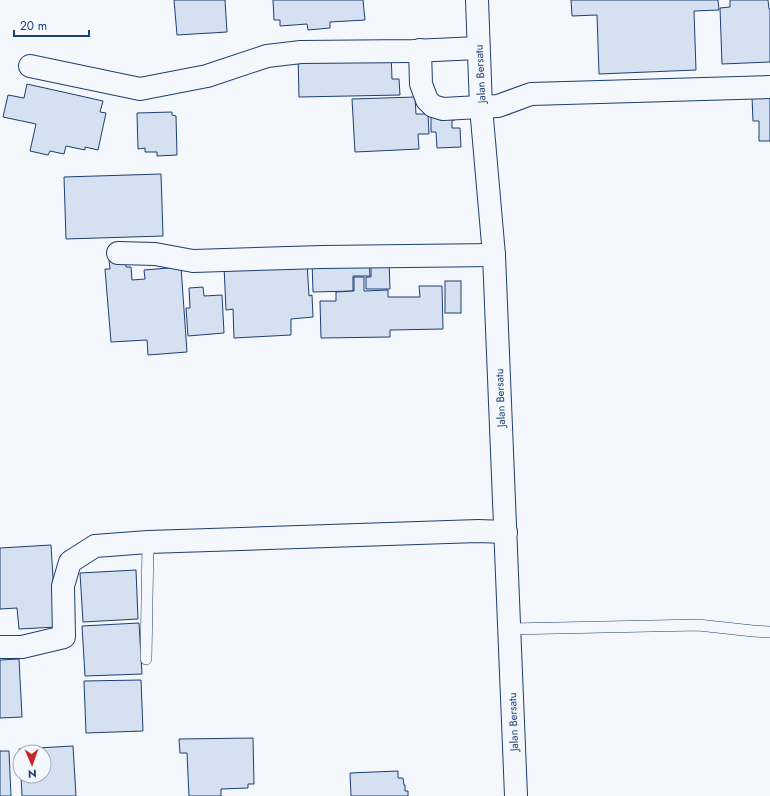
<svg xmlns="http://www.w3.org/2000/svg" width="770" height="796" font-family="Jost,sans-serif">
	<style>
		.building { fill: #d5e0f0; stroke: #1d3f73 }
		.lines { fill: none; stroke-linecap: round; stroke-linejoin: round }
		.service-casing { stroke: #1d3f73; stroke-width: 12 }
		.minor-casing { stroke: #1d3f73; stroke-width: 24 }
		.service { stroke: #f4f7fb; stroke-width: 11 }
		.minor { stroke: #f4f7fb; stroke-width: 22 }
		.labels { text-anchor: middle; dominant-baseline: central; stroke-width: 3; stroke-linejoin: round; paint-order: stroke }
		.street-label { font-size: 11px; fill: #1d3f73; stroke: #f4f7fb }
	</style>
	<rect width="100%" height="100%" fill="#f4f7fb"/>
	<g class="building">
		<path d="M174 0H225L227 32 177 35Z"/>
		<path d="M273 0H363L365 20 330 22V28L308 30 307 24 280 26V20H274Z"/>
		<path d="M571 0H718L719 10 694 11 696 70 599 74 597 15 572 16Z"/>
		<path d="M730 0H768L769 9H770V62L722 64 720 8 730 7Z"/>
		<path d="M391 51 392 79H399L400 95 299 97 298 53Z"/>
		<path d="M27 84 103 101 100 112 106 113 98 150 85 147V150L66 146 64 154 50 151 48 155 30 151 36 124 3 117 8 95 24 98Z"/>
		<path d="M770 88V141H759V121H753L752 97Z"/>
		<path d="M415 97 416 114H428L429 134H418L419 149 355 152 352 99Z"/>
		<path d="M431 111 455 113V120H452V128H460L461 147 437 148 436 132H431Z"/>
		<path d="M172 112V115L176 116 177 155 157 156V152H145V148L138 149 137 113Z"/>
		<path d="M161 174 163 236 66 239 64 177Z"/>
		<path d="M125 259 126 267H131L132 280 145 279 144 270 181 267 187 352 148 355 147 340 111 342 105 269H110L109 260Z"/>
		<path d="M369 259 370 276H353V291L313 292 312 261Z"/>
		<path d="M389 259 390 289H366V277H371V260Z"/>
		<path d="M307 262 309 296 312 295 313 317 291 319V335L234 338 233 309 226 310 224 266Z"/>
		<path d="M354 277H364V291L388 290V297H420L419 286H442L443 329 390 330V337L321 338 320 301H336V292L354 291Z"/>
		<rect x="445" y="281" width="16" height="32"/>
		<path d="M203 287 204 296 222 295 224 333 188 336 186 308H190L189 288Z"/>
		<path d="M51 545 56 627 19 629 17 608 0 609V548Z"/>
		<path d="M136 570 138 619 83 622 80 573Z"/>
		<path d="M139 623 142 674 85 676 82 626Z"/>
		<path d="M19 659 22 717 0 718V660Z"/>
		<path d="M141 680 143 731 86 733 84 681Z"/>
		<path d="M253 738 254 784H248V788L221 789V796H189L187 753H180L179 739Z"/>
		<path d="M73 746 76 796H22L21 776H44V752H20V764L19 749Z"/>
		<path d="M0 751H9L11 796H0Z"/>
		<path d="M398 771V778H403L404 785H405V791H408V796H351L350 773Z"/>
	</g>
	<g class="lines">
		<g class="service-casing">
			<g id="service">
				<path d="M510 629 698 625 753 631 770 632"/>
				<path d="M146 659 148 542"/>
			</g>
		</g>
		<g class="minor-casing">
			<g id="minor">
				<path d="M477 0 481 107 494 255 516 796"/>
				<path d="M420 50 421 84 427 100 433 106 443 109 498 106 531 94 770 87"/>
				<path d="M30 66 140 89 207 76 267 56 301 52 413 51 478 48"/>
				<path d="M118 253 155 254 193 261 322 257 494 255"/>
				<path d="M0 647H22L64 637 63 586 70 562 95 546 148 542 478 531 506 532"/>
			</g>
		</g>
		<use href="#service" class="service"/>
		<use href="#minor" class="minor"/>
	</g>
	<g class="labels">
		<g class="street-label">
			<text transform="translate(480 74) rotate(-93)">Jalan Bersatu</text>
			<text transform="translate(500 398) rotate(-92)">Jalan Bersatu</text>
			<text transform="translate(513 722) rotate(-92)">Jalan Bersatu</text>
		</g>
	</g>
	<g transform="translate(32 764) rotate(178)"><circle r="19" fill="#f4f7fb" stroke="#9eadc5"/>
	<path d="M0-3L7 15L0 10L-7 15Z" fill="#c62828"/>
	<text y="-6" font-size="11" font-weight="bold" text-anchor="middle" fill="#1d3f73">N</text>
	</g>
	<path d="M14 30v6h75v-6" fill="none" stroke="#1d3f73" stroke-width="2"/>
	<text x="20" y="30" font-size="12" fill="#1d3f73" stroke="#f4f7fb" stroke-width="3" paint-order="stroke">20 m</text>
</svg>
